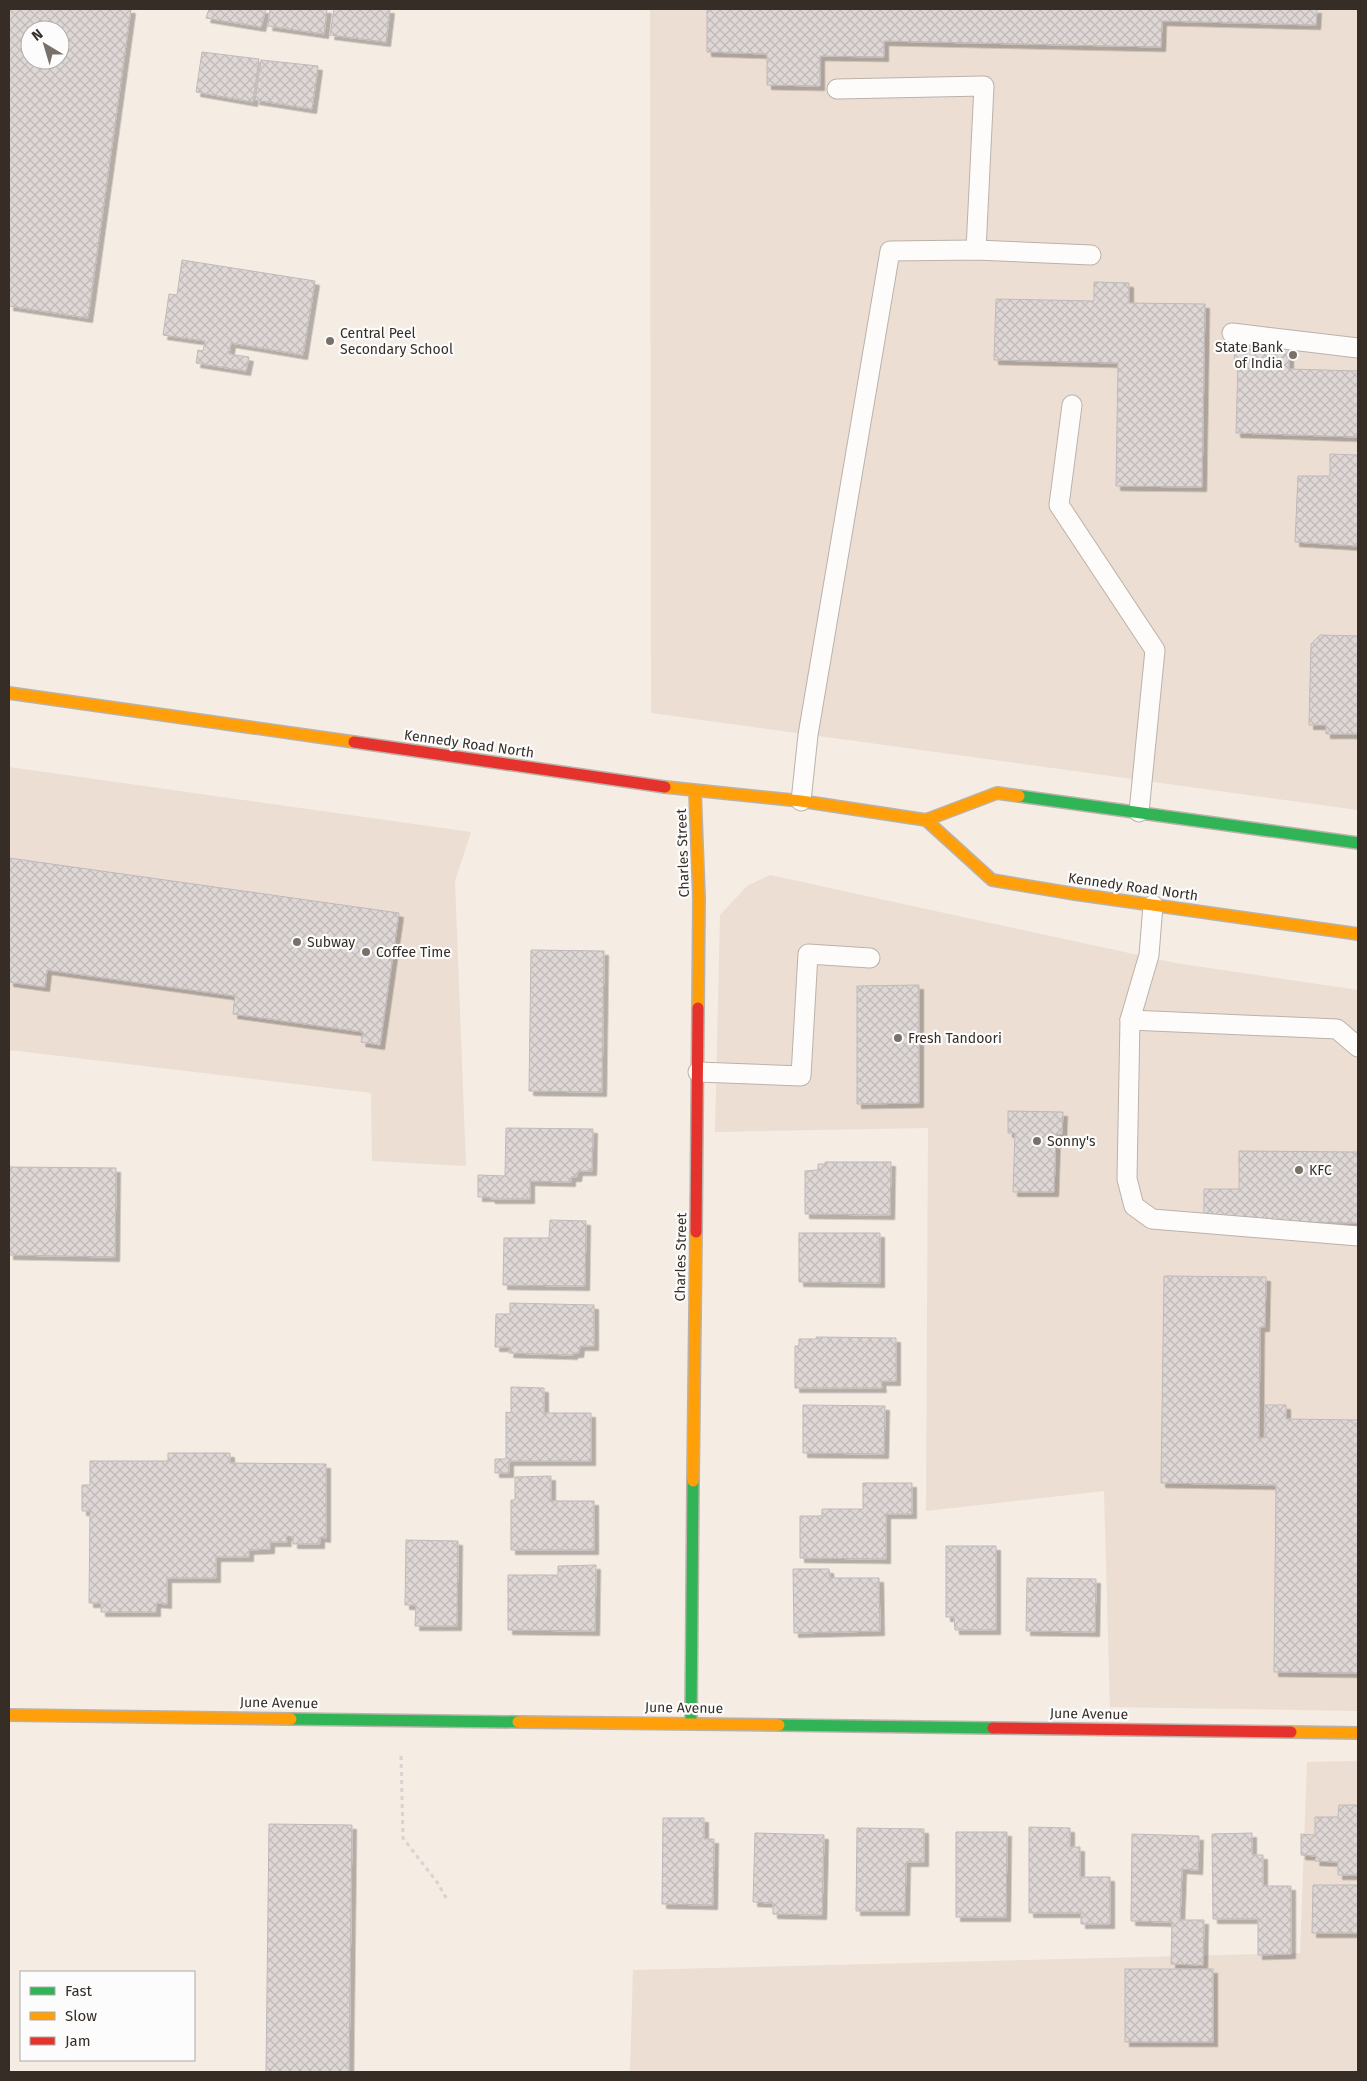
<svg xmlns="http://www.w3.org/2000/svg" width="1367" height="2081" font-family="'Fira Sans',sans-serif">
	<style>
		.commercial { fill: #ecded2 }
		.building { fill: url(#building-cross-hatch); stroke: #c0b9b9; fill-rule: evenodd; filter: url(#shadow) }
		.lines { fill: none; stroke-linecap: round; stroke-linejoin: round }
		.lane-casing { stroke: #bab2aa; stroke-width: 21 }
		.fast-casing { stroke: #bab2aa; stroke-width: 14 }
		.slow-casing { stroke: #bab2aa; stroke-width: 14 }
		.jam-casing { stroke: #bab2aa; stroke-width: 14 }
		.path { stroke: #d7d4d1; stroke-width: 3; stroke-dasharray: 4 4; stroke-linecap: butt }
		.lane { stroke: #fefcfb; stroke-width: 19 }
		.fast { stroke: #30b455; stroke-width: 11 }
		.slow { stroke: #ff9f0a; stroke-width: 11 }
		.jam { stroke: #e5322d; stroke-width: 11 }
		.poi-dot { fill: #797068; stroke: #fcfcfc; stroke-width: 2 }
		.labels { text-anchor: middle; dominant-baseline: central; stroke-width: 4.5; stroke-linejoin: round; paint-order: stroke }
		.poi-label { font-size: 14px; fill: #362e26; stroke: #fcfcfc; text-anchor: start }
		.street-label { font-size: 14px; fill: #362e26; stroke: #fcfcfc }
	</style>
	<defs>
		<pattern id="building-cross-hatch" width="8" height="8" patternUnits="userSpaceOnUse" patternTransform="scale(1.25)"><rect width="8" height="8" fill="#ded7d6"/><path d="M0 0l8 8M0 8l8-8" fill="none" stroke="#bfb9b8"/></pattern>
		<filter id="shadow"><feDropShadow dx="4.5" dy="4.5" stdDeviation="0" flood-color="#0004"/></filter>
	</defs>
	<rect width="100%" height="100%" fill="#f5ece3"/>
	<g class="commercial">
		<path d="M650 9H1358V810L651 713Z"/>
		<path d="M9 767 471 832 455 881 466 1166 372 1161 371 1093 9 1050Z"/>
		<path d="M770 875 1175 963 1358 990V1711L1110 1707 1104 1491 926 1511 928 1128 715 1132 720 915 747 886Z"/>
		<path d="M1358 1761V2072H630L633 1970 1300 1953 1307 1762Z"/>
	</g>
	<g class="building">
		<path d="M9 9H131L88 318 9 306ZM30 30H60V60H30Z"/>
		<path d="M209 9H266L261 27 206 18Z"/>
		<path d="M270 9H327L324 34 268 26Z"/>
		<path d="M334 9H390L386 42 330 35Z"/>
		<path d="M707 9H1317L1316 25 1162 21 1161 47 884 41V57L820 56V86L767 85V54L707 52Z"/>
		<path d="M202 52 259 59 253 102 196 92Z"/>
		<path d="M261 60 318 66 312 109 255 100Z"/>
		<path d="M182 260 315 281 303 355 231 343 229 354 249 357 246 371 196 363 198 350 203 351 205 341 163 335 169 294 177 295Z"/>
		<path d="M1094 282 1129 283V303L1205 304 1202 487 1116 486 1118 363 994 360 996 299 1094 301Z"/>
		<path d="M1235 346 1289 349V369L1358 371V437L1236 433 1238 363H1234Z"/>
		<path d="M1330 454 1358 455V546L1295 542 1298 476H1330Z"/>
		<path d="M1320 635 1358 636V734H1326V725H1309L1311 644Z"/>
		<path d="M9 858 399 913 380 1045 361 1042 363 1032 233 1014 235 996 47 970 45 987 9 982Z"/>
		<path d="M531 950 604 951 602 1092 529 1091Z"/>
		<path d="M919 985V1103L857 1104V986Z"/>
		<path d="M1008 1111 1063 1112 1062 1134H1056L1054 1192H1013L1015 1133H1008Z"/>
		<path d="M506 1128 593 1129 592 1171H578L577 1177H571V1182L530 1181V1199H491L490 1197H478V1175L505 1176Z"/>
		<path d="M1239 1151 1358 1152V1223L1239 1221 1204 1217V1189H1239Z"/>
		<path d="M825 1162H891L890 1215 805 1214V1171L818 1170V1164H825Z"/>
		<path d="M9 1167 116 1168 115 1257 9 1255Z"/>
		<path d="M550 1220 586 1221 585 1286 503 1285 504 1238H549Z"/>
		<path d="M799 1233H880V1283L799 1282Z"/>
		<path d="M1164 1276 1266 1277 1265 1327H1260L1259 1438H1265V1405H1286V1419L1358 1420V1673L1274 1672 1276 1485 1161 1483Z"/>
		<path d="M510 1303 594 1305V1346H580L579 1353H573V1355L509 1353 510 1347H495L496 1314H510Z"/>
		<path d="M816 1337 896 1338V1381H881L882 1388H795V1346H799V1339H817Z"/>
		<path d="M511 1387 544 1388V1413H591V1461H509V1473H495V1459H506V1412L511 1413Z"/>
		<path d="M803 1405 885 1406 884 1454 803 1453Z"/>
		<path d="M168 1453H230V1463L326 1464V1538L320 1537V1544H293V1537L286 1536 287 1542H270V1549L249 1550V1557H216V1578H167V1604L156 1603V1612H101V1603H89L90 1511H82V1485H90V1461H168Z"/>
		<path d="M551 1476V1501H594V1550H511V1500H515V1477Z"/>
		<path d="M863 1483H912V1514H886V1559L800 1558V1516H822V1509H863Z"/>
		<path d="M406 1540 458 1541 457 1626H415L416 1605H405Z"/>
		<path d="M946 1546H996V1630H955L954 1617H946Z"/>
		<path d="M596 1565 595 1631 508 1630V1575H558V1566Z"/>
		<path d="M793 1569H829L830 1578H879L880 1631 794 1633Z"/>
		<path d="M1027 1578 1096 1579 1095 1632 1026 1631Z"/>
		<path d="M1339 1805H1358V1875H1338V1862L1315 1861 1316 1856 1301 1855V1834L1315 1835V1817H1338Z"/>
		<path d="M663 1818H704V1839H714L713 1905 662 1904Z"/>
		<path d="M269 1824 352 1825 349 2072H266Z"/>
		<path d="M1029 1827 1070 1828V1847H1080V1877H1110V1924H1081V1913H1029Z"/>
		<path d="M857 1828 924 1829V1862H906L905 1911H856Z"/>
		<path d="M956 1832H1007L1006 1917H956Z"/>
		<path d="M755 1833 824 1835 822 1915 773 1914V1903L753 1902Z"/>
		<path d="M1252 1833V1855H1263V1886H1291V1954L1258 1955V1919H1213L1212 1834Z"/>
		<path d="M1132 1834 1199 1836 1198 1870 1182 1869 1180 1920H1204L1203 1965 1171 1964 1172 1922 1131 1921Z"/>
		<path d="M1313 1885H1358V1933H1312Z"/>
		<rect x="1125" y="1969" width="88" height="73"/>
	</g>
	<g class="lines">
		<g class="lane-casing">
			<g id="lane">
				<path d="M837 89 984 86 976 250"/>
				<path d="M1232 333 1358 348"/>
				<path d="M1072 405 1059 505 1155 650 1139 812"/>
				<path d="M801 801 808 735 890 251 976 250 1091 255"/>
				<path d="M1153 905 1149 955 1130 1020 1127 1179 1134 1206 1152 1219 1358 1236"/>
				<path d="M1130 1020 1337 1029 1358 1047"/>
				<path d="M698 1072 801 1076 808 954 870 958"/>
			</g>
		</g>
		<g class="fast-casing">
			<g id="fast">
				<path d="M1019 796 1358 843"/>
				<path d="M291 1719 518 1722"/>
				<path d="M691 1723 693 1481"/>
				<path d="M779 1725 993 1728"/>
			</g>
		</g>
		<g class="slow-casing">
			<g id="slow">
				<path d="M9 693 354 742"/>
				<path d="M665 787 801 801 926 820 997 793 1019 796"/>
				<path d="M695 791 699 898 698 1008"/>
				<path d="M926 820 992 880 1075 894 1358 934"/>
				<path d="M693 1481 696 1232"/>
				<path d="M9 1715 291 1719"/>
				<path d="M518 1722 779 1725"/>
				<path d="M1291 1732 1358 1733"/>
			</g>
		</g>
		<g class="jam-casing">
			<g id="jam">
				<path d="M354 742 665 787"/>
				<path d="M696 1232 698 1008"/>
				<path d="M993 1728 1291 1732"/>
			</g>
		</g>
		<path class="path" d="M401 1756 403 1838 437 1882 448 1901"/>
		<use href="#lane" class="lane"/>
		<use href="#fast" class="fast"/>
		<use href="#slow" class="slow"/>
		<use href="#jam" class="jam"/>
	</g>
	<g class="poi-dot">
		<circle cx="330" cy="341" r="5"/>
		<circle cx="1293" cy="355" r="5"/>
		<circle cx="297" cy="942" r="5"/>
		<circle cx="366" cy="952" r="5"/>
		<circle cx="898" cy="1038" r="5"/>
		<circle cx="1037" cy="1141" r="5"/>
		<circle cx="1299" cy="1170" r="5"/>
	</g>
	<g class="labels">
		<g class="poi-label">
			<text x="340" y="333">Central Peel<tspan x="340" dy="16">Secondary School</tspan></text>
			<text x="1283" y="347" text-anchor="end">State Bank<tspan x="1283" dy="16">of India</tspan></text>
			<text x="307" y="942">Subway</text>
			<text x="376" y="952">Coffee Time</text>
			<text x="908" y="1038">Fresh Tandoori</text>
			<text x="1047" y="1141">Sonny's</text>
			<text x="1309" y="1170">KFC</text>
		</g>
		<g class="street-label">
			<text transform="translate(469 744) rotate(8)">Kennedy Road North</text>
			<text transform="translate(683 853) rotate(-92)">Charles Street</text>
			<text transform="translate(1133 887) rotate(8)">Kennedy Road North</text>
			<text transform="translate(681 1257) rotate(-89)">Charles Street</text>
			<text transform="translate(279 1703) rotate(1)">June Avenue</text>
			<text transform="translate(684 1708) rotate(1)">June Avenue</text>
			<text transform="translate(1089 1714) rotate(1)">June Avenue</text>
		</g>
	</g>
	<rect width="1367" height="2081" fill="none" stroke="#362e26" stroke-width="20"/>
	<rect x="20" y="1971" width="175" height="90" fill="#fcfcfc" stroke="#adaaa6"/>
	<rect x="30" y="1987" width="25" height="8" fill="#30b455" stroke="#adaaa6"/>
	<text x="65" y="1996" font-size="15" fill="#362e26">Fast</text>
	<rect x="30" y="2012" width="25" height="8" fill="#ff9f0a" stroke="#adaaa6"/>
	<text x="65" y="2021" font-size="15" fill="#362e26">Slow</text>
	<rect x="30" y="2037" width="25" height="8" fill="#e5322d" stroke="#adaaa6"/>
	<text x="65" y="2046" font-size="15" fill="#362e26">Jam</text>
	<g transform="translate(45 45) rotate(322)"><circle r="24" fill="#fcfcfc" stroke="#adaaa6"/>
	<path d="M0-4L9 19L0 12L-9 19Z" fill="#797068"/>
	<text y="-8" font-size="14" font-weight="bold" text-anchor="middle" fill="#362e26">N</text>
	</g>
</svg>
